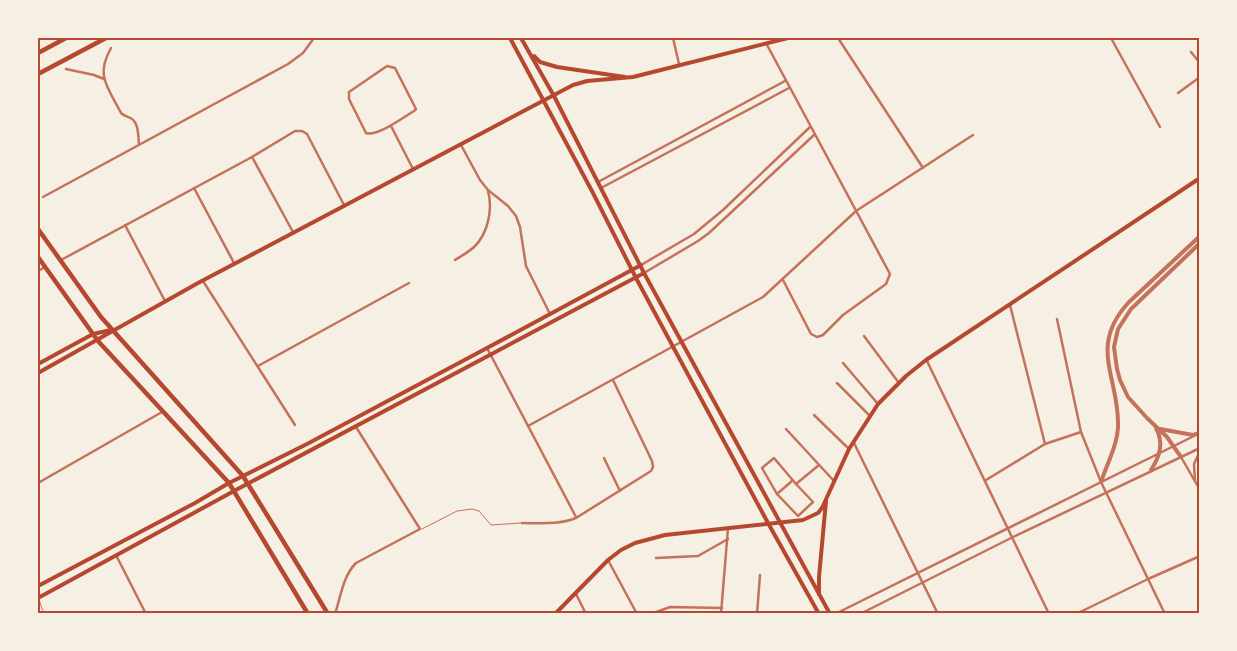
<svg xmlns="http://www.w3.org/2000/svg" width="1237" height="651" font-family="Lato,sans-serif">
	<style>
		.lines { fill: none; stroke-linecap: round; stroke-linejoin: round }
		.service { stroke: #c5725c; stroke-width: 1 }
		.minor { stroke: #c5725c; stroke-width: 2.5 }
		.tertiary { stroke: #c5725c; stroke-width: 4 }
		.secondary { stroke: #b5482f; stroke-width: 4 }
		.primary { stroke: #b5482f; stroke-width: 4.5 }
		.neatline { fill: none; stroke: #b5482f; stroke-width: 2 }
	</style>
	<rect width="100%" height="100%" fill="#f6efe4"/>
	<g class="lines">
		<g class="service">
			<path d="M422 529 457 511 472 509 479 511 491 525 521 523"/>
			<path d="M39 600 44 614"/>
		</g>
		<g class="minor">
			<path d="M673 38 679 64"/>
			<path d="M838 38 923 168"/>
			<path d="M1111 38 1160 127"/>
			<path d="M766 43 890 274 886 284 843 315 823 335 817 337 811 334 783 280"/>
			<path d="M111 48C95 76 108 87 121 113 125 117 128 116 132 119 139 124 138 137 139 144"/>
			<path d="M1191 52 1200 63"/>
			<path d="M387 66 395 68 416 109 414 111C404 117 377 137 366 133L349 99V92Z"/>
			<path d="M66 69 94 75 104 79"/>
			<path d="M1178 93 1200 77"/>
			<path d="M391 126 413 169"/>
			<path d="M461 145 480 180 488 190 508 206 516 216 520 227 526 266 550 314"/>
			<path d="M252 157 293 232"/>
			<path d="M598 182 785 81"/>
			<path d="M194 188 234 263"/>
			<path d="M601 188 789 88"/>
			<path d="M43 197 288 64 303 53 314 38"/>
			<path d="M125 225 165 301"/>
			<path d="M61 260 252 157 295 131H302L307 134 344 205"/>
			<path d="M455 260C461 256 469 252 474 247 488 234 493 209 488 191"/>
			<path d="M641 265 694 234 723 210 810 127"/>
			<path d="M38 271 45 267"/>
			<path d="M644 273 698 241 709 233 814 135"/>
			<path d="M203 281 295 425"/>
			<path d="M1010 305 1045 444"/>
			<path d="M1057 319 1081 432 1101 482 1165 614"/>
			<path d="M864 336 899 383"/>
			<path d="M487 348 576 517"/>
			<path d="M927 361 1049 614"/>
			<path d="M843 363 878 404"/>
			<path d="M258 366 409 283"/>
			<path d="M837 383 870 416"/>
			<path d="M814 415 849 449"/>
			<path d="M528 426 763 297 856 211 973 135"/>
			<path d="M786 429 834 481"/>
			<path d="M854 443 938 614"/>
			<path d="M1181 457 1200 490"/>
			<path d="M604 458 620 491"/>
			<path d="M986 480 1045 444 1081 432"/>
			<path d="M792 481 777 494 798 516 813 502 796 484"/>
			<path d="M1195 481 1194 464 1200 451"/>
			<path d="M38 483 162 412"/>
			<path d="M777 494 762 468 774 458 796 484 819 465"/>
			<path d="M522 523C541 523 558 525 576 518L651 471 653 467 652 461 613 380"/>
			<path d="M116 555 146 614"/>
			<path d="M656 558 698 556 728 539"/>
			<path d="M608 560 637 614"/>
			<path d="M576 594 586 614"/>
			<path d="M335 614C341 596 343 576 356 563L420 529 356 427"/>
			<path d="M651 614 670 607 722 608"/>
			<path d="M721 614 728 528"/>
			<path d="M757 614 760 575"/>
			<path d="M835 614 1194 436"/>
			<path d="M860 614 1013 537 1200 448"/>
			<path d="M1076 614 1148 579 1200 556"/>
		</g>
		<g class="tertiary">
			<path d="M1160 429 1193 435 1200 433"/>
			<path d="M1181 457 1167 437 1147 418 1128 397 1120 380 1117 369 1114 347 1118 329 1131 309 1200 243"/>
			<path d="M1151 470C1160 456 1164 443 1156 428"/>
			<path d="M1101 482C1107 464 1117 446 1118 427 1120 378 1087 347 1129 302L1200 236"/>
		</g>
		<g class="secondary">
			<path d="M510 38 593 193 636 278 768 523 819 614"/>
			<path d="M521 38 554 96 644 273 830 614"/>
			<path d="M534 56 540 62 557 67 625 77"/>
			<path d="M38 364 93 334 111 330"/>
			<path d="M38 373 198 283 573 85 587 81 633 77 788 38"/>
			<path d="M38 586 195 503 229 483 307 444 487 348 641 265"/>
			<path d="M819 594V577L826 501"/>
			<path d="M38 598 234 491 644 273"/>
			<path d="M555 614 608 560 621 550 635 543 665 535 803 520 818 513 822 508 849 449 878 404 906 376 926 360 1200 178"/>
		</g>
		<g class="primary">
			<path d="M38 53 66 38"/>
			<path d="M38 74 106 38"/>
			<path d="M38 229 101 317 243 476 328 614"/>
			<path d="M38 257 98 341 229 483 308 614"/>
		</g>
	</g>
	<rect width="1237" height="651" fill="none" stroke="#f6efe4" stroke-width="78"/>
	<rect x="39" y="39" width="1159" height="573" class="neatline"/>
</svg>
